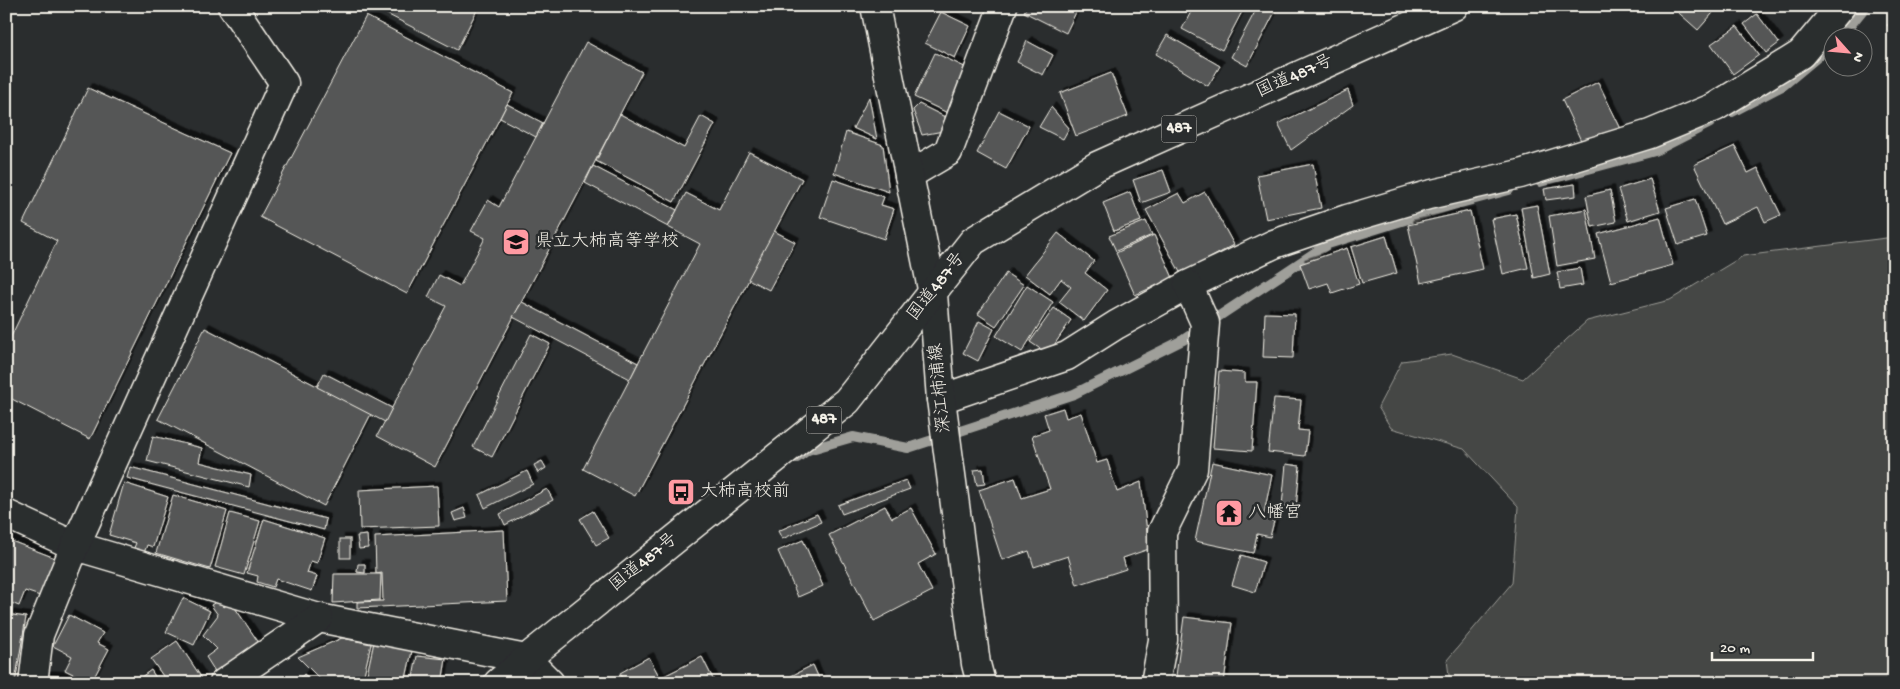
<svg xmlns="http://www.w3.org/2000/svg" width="1900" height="689" font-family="'Gochi Hand','Klee One',sans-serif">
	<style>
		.green { fill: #444645; stroke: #9c9c96 }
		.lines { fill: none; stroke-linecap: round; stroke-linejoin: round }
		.stream { stroke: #9f9f9a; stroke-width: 10 }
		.building { fill: #555756; stroke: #f4f1e8; filter: url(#shadow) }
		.minor-casing { stroke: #f4f1e8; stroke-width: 31 }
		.major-casing { stroke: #f4f1e8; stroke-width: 31 }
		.highway-casing { stroke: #f4f1e8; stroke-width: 31 }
		.minor { stroke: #2a2d2e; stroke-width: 28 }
		.major { stroke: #2a2d2e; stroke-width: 28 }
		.highway { stroke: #2a2d2e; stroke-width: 28 }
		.labels { text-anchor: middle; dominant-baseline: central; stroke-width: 5; stroke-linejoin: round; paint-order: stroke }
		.shield { fill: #2a2d2e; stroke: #b7b6b0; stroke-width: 1 }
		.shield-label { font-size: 16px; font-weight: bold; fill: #f4f1e8 }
		.street-label { font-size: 18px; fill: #f4f1e8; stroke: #2a2d2e }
		.poi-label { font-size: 18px; fill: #f4f1e8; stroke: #2a2d2e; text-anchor: start }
	</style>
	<defs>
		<filter id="shadow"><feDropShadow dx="4.5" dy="-4.5" stdDeviation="0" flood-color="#0009"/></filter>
	</defs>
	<rect width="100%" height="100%" fill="#2a2d2e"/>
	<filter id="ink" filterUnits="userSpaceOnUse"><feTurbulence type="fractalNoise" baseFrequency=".02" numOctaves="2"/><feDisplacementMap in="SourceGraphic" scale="10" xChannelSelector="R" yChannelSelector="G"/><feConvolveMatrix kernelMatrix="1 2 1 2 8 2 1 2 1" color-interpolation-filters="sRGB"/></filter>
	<g filter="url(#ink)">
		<path class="green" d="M1894 237V683H1450L1447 660 1512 583 1518 507 1464 449 1391 428 1378 407 1402 361 1452 354 1523 379 1587 321 1670 300 1743 256Z"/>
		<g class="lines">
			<g class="stream">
				<path d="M1840 38 1866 6"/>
				<path d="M1732 112 1784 85 1832 45"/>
				<path d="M1540 182 1655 151 1710 123"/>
				<path d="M797 458 808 450 853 437 908 448 1074 394 1183 340 1328 244 1453 205 1509 190"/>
			</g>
		</g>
		<g class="building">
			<path d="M371 6H479L457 50Z"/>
			<path d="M1027 6H1079L1066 33 1024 12Z"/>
			<path d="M1194 6H1245L1222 50 1182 29Z"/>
			<path d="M1258 6H1278L1247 66 1231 57Z"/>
			<path d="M1671 6H1719L1698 30Z"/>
			<path d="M941 12 970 26 955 58 925 43Z"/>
			<path d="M1757 14 1779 43 1766 53 1744 24Z"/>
			<path d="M366 16 513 93 407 294 260 217Z"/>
			<path d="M1894 19V33L1887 25Z"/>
			<path d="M1737 26 1759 55 1733 74 1711 44Z"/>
			<path d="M1167 35 1220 66 1208 86 1156 54Z"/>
			<path d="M1027 41 1053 55 1043 75 1017 62Z"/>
			<path d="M586 42 642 72 435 467 377 436 446 306 428 297 439 275 460 286 485 238 471 231 488 200 499 207Z"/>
			<path d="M935 53 971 70 950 114 914 97Z"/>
			<path d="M1111 73 1128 116 1076 136 1060 93Z"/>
			<path d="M1598 82 1621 129 1584 147 1562 100Z"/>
			<path d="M88 88 230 153 90 439 6 396V347L57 241 23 223Z"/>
			<path d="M1348 90 1353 105 1291 150 1278 124Z"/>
			<path d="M869 97 877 139 853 128Z"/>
			<path d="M507 104 543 123 536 137 500 118Z"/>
			<path d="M919 104 949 119 943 131 922 135 913 110Z"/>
			<path d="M1051 107 1069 128 1063 139 1039 127Z"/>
			<path d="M999 111 1029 126 1006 169 977 153Z"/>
			<path d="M620 114 684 148 701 116 715 124 674 202 596 161Z"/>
			<path d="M846 132 883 145 889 192 834 173Z"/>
			<path d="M1735 146 1748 173 1758 168 1781 215 1765 222 1758 207 1722 224 1694 165Z"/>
			<path d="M749 152 802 179 635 496 583 469 700 244 668 227 686 193 719 210Z"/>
			<path d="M1313 164 1321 208 1266 219 1257 175Z"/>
			<path d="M593 166 677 210 668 227 585 183Z"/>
			<path d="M1163 170 1171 192 1141 203 1133 180Z"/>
			<path d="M833 179 884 197 881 205 894 209 884 239 820 217Z"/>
			<path d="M1650 179 1660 211 1628 221 1618 189Z"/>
			<path d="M1575 184 1576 196 1546 200 1544 189Z"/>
			<path d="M1610 190 1616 222 1592 227 1586 196Z"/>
			<path d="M1130 192 1141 221 1114 231 1103 203Z"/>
			<path d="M1205 192 1234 245 1181 274 1146 210 1179 193 1185 203Z"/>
			<path d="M1695 199 1707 236 1678 245 1666 208Z"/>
			<path d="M1537 205 1550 274 1534 278 1521 208Z"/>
			<path d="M1586 209 1595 259 1557 266 1549 216Z"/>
			<path d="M1470 211 1483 269 1421 283 1408 225Z"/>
			<path d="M1516 214 1528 268 1503 274 1491 219Z"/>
			<path d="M1660 217 1673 265 1611 282 1598 234Z"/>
			<path d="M1146 221 1152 235 1116 251 1109 236Z"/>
			<path d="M774 231 795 242 769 290 748 279Z"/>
			<path d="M1058 233 1094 261 1085 273 1107 290 1084 321 1059 302 1071 287 1061 279 1050 294 1025 275Z"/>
			<path d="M1154 235 1173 278 1135 295 1116 253Z"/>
			<path d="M1386 236 1397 273 1362 283 1351 247Z"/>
			<path d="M1347 248 1359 284 1332 293 1328 283 1309 289 1300 264Z"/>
			<path d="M1580 268 1583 285 1560 289 1557 272Z"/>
			<path d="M1006 273 1024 285 996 326 978 314Z"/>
			<path d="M1027 285 1053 302 1022 352 996 336Z"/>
			<path d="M522 302 638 363 630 379 513 317Z"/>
			<path d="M1054 308 1071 320 1048 354 1030 342Z"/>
			<path d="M1265 313 1295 314 1293 358 1263 357Z"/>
			<path d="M979 321 994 329 978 361 963 353Z"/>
			<path d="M205 328 371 414 324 506 158 419Z"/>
			<path d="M531 334 550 344 492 457 473 447Z"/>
			<path d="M1219 371 1245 373V382H1257L1252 451 1213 448Z"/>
			<path d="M324 373 392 408 385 422 317 387Z"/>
			<path d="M1274 398 1301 400 1298 430 1308 431 1305 456 1268 452Z"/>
			<path d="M1063 408 1066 418 1081 413 1097 463 1107 460 1117 492 1141 482 1149 549 1123 558 1126 569 1077 585 1068 556 1034 567 1029 551 1002 560 979 490 1015 478 1022 498 1050 489 1032 436 1049 430 1044 414Z"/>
			<path d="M153 436 202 448 199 462 251 475 249 487 147 461Z"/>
			<path d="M542 461 546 468 538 473 534 465Z"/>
			<path d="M1212 462 1272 475 1263 518 1274 521 1270 537 1257 534 1253 553 1195 541Z"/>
			<path d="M1286 464 1300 466 1296 508 1282 506Z"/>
			<path d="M130 467 326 519 324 530 127 478Z"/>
			<path d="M983 469 985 484 977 485 974 470Z"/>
			<path d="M527 471 533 484 485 508 479 495Z"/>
			<path d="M906 480 910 489 842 514 838 505Z"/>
			<path d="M124 483 168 497 153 547 147 545 144 553 133 550 136 543 109 535Z"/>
			<path d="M437 486 439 526 360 529 359 490Z"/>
			<path d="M547 489 553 500 505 525 500 514Z"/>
			<path d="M173 495 227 511 210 569 156 553Z"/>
			<path d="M885 506 892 518 911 508 936 554 918 564 932 591 874 621 829 535Z"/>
			<path d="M464 508 467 518 455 521 452 513Z"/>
			<path d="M593 511 609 538 596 545 580 519Z"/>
			<path d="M230 513 260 521 244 575 215 567Z"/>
			<path d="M817 514 821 522 782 539 778 531Z"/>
			<path d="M264 519 325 538 317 563 311 561 307 573 317 576 312 591 276 579 273 587 257 582 258 576 247 573Z"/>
			<path d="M504 530 507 601 357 608V602L383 601 382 573 376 574 375 537Z"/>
			<path d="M367 535 368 548 359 549 357 536Z"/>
			<path d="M6 539 55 558 40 596 25 591 19 606 6 601Z"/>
			<rect x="340" y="539" width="10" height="19"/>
			<path d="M803 540 823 586 798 597 778 551Z"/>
			<path d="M1241 555 1264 562 1255 592 1232 585Z"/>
			<path d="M358 564H365V573L357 572Z"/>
			<path d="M334 574H381L380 600 333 603Z"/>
			<path d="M183 598 210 611 194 645 166 632Z"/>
			<path d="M219 600 224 607 231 602 259 643 216 673 206 657 217 649 203 635 218 615 211 605Z"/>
			<path d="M6 614 26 617 15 683H6Z"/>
			<path d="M69 615 103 633 97 643 109 649 91 683 65 670 72 656 53 646Z"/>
			<path d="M1184 617 1232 623 1224 682 1176 676Z"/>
			<path d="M342 638 371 644 362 683H324L298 657Z"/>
			<path d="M177 641 205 683H168L151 659Z"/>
			<path d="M374 642 412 651 405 683H365Z"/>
			<path d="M417 656 446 659 442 683H412Z"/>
			<path d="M649 657 660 678 702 657 715 683H624L620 673Z"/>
			<path d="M813 665 821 683H794L791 676Z"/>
			<path d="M151 670 159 683H133Z"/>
			<path d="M304 674 314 683H296Z"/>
			<path d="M41 675 74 677 73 683H40Z"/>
			<path d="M948 678 949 683H922Z"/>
		</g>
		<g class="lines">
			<g class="minor-casing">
				<g id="minor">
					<path d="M909 175 948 152 1003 6"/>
					<path d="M941 399 1067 356 1116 325 1188 285 1274 244 1347 219 1428 195 1520 174 1650 134 1715 107 1801 54 1841 6"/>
					<path d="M6 514 75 546 319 618 526 659 550 683"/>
					<path d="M33 683 39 635 75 546 284 83 232 6"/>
					<path d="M224 683 319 618"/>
					<path d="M1155 683 1163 640 1162 532 1193 469 1205 323 1188 285"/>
				</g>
			</g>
			<g class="major-casing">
				<path id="major" d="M875 6 933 294 941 399 976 664 981 683"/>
			</g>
			<g class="highway-casing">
				<path id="highway" d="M498 683 526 659 847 401 973 241 1097 166 1454 6"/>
			</g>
			<use href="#minor" class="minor"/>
			<use href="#major" class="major"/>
			<use href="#highway" class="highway"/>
		</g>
	</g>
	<defs>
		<g id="school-square" transform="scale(1.4375)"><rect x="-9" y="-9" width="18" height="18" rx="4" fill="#ff9aa2" stroke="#2a2d2e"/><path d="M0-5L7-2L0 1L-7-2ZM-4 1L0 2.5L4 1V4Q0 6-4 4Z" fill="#111"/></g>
		<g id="bus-square" transform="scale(1.4375)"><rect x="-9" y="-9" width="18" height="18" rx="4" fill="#ff9aa2" stroke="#2a2d2e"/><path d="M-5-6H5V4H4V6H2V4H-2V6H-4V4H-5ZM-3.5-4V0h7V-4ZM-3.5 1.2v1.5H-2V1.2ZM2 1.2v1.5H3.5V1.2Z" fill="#111"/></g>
		<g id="temple-square" transform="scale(1.4375)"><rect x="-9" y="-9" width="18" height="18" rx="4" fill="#ff9aa2" stroke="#2a2d2e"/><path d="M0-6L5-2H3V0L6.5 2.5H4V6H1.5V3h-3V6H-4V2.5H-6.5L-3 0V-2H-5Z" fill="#111"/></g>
	</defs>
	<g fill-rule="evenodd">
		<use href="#school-square" x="516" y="242"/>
		<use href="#bus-square" x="681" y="492"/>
		<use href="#temple-square" x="1229" y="513"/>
	</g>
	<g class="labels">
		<g class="shield">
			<rect x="1161.5" y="115.5" width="35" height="27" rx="4"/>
			<rect x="806.5" y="406.5" width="35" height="27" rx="4"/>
		</g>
		<g class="shield-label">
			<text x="1179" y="129">487</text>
			<text x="824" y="420">487</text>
		</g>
		<g class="street-label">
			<text transform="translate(1295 77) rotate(-24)">国道487号</text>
			<text transform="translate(937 287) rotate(-52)">国道487号</text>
			<text transform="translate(941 388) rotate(-96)">深江柿浦線</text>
			<text transform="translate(644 563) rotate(-39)">国道487号</text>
		</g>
		<g class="poi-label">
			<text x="535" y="242">県立大柿高等学校</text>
			<text x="700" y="492">大柿高校前</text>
			<text x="1248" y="513">八幡宮</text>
		</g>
	</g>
	<rect width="1900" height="689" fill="none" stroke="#2a2d2e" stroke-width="25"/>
	<rect x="12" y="12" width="1875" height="664" fill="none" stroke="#f4f1e8" stroke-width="2" filter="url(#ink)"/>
	<g transform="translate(1848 52) rotate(117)"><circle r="24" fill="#2a2d2e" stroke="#7b7b78"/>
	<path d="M0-4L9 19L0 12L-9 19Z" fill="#ff9aa2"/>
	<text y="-8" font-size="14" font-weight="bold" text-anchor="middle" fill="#f4f1e8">N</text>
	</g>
	<path d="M1712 652v8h101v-8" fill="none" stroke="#f4f1e8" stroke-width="2.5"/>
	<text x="1720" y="652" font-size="15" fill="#f4f1e8" stroke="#2a2d2e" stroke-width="4" paint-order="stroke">20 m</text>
</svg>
